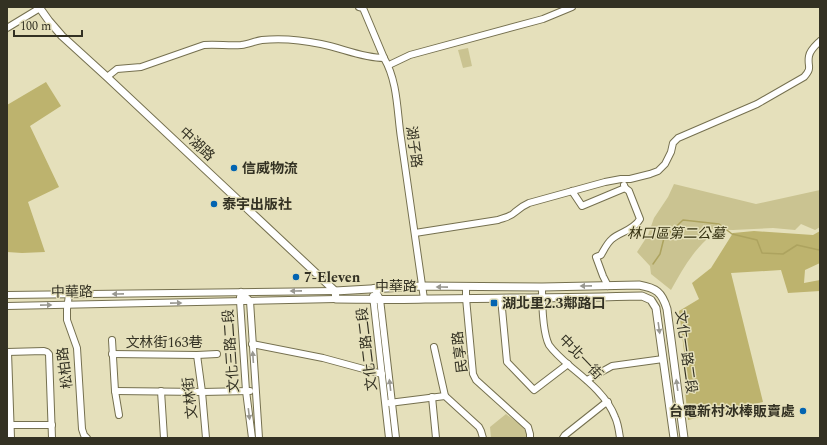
<svg xmlns="http://www.w3.org/2000/svg" width="827" height="445" font-family="Spectral,'Noto Sans TC',serif">
	<style>
		.green { fill: #cac391 }
		.forest { fill: #bdb36e }
		.lines { fill: none; stroke-linecap: round; stroke-linejoin: round }
		.stream { stroke: #ada35f; stroke-width: 1.5 }
		.minor-casing { stroke: #75704f; stroke-width: 8 }
		.major-casing { stroke: #75704f; stroke-width: 9 }
		.minor { stroke: #fff; stroke-width: 6 }
		.major { stroke: #fff; stroke-width: 7 }
		.oneway { fill: #999891 }
		.poi-dot { fill: #0264b1; stroke: #e5e0bb; stroke-width: 1.5 }
		.labels { text-anchor: middle; dominant-baseline: central; stroke-width: 3; stroke-linejoin: round; paint-order: stroke }
		.street-label { font-size: 14px; fill: #333123; stroke: #e5e0bb }
		.poi-label { font-size: 14px; font-weight: bold; fill: #333123; stroke: #e5e0bb; text-anchor: start }
		.park-label { font-size: 14px; font-style: italic; fill: #332f0f; stroke: #e5e0bb }
	</style>
	<rect width="100%" height="100%" fill="#e5e0bb"/>
	<g class="green">
		<path d="M468 48 472 66 463 68 458 50Z"/>
		<path d="M674 184 756 204 820 190V227L815 230 801 224 795 230 773 228 733 230 702 229 706 240C691 254 681 272 671 290L651 274 650 266 637 252 648 235 654 218 668 197Z"/>
		<path d="M506 414C513 420 528 427 527 438H491L490 427Z"/>
	</g>
	<g class="forest">
		<path d="M46 82 61 106 30 126 59 187 28 202 45 252 22 253 7 252V105Z"/>
		<path d="M754 231 813 235 820 231V263L805 270 804 283 820 280V291L788 293 781 270 731 273 763 402 688 420 685 390 686 367 679 311 699 299 692 283 711 268 733 233Z"/>
	</g>
	<g class="lines">
		<path class="stream" d="M653 264 660 254 664 238 683 220 719 224 732 234 757 240 762 253 783 254 797 245 819 250 820 248"/>
		<g class="minor-casing">
			<g id="minor">
				<path d="M359 7 363 8 384 58C398 82 397 112 401 138 409 192 416 246 424 299"/>
				<path d="M7 28 40 8"/>
				<path d="M389 65 410 55 543 19 572 7"/>
				<path d="M107 77 117 69 141 67 204 45C217 44 229 46 241 45 249 44 255 41 262 40 281 38 302 40 321 44 342 48 362 58 384 58"/>
				<path d="M572 191 582 206 625 188 624 185"/>
				<path d="M415 233 498 220C503 218 510 217 514 213 519 209 522 206 529 203L605 182 621 179H630L650 174 658 171 665 164 671 152 673 143 678 138 757 104 804 77C813 67 807 67 809 56 810 50 816 45 820 41"/>
				<path d="M608 286 603 276 596 257 601 255C604 250 607 243 612 239 620 232 634 230 640 219L629 191 625 188"/>
				<path d="M466 287V298L473 374 476 380 528 427 530 434V438"/>
				<path d="M542 287C542 302 542 331 549 345 554 352 564 361 571 367 588 381 607 396 615 417 618 423 619 431 620 438"/>
				<path d="M374 288 380 299 396 438"/>
				<path d="M241 292 250 301 259 438"/>
				<path d="M7 295 335 291"/>
				<path d="M69 295 67 309V320L77 348 82 429 84 435 87 438"/>
				<path d="M373 296 389 438"/>
				<path d="M240 297V301L246 391 252 438"/>
				<path d="M501 298 507 362 534 390 568 364"/>
				<path d="M7 306 336 299"/>
				<path d="M112 340 115 391 119 415"/>
				<path d="M252 344 323 358 382 374"/>
				<path d="M434 347 445 396"/>
				<path d="M7 352 44 351 47 352 49 354 52 438"/>
				<path d="M8 352 11 438"/>
				<path d="M112 354 197 355 217 354"/>
				<path d="M197 355 202 392 206 438"/>
				<path d="M587 380 612 366 663 359"/>
				<path d="M115 391 202 392 250 391"/>
				<path d="M161 391 164 438"/>
				<path d="M432 397 436 438"/>
				<path d="M389 403 445 396 479 427 481 431 483 438"/>
				<path d="M9 425H52"/>
				<path d="M563 438 565 435 604 404 608 402"/>
			</g>
		</g>
		<g class="major-casing">
			<g id="major">
				<path d="M39 7 49 21 62 36 107 77 335 291 336 299C366 299 395 300 425 299 497 298 569 298 642 296L651 300 656 308 674 438"/>
				<path d="M335 291 422 286 542 287 639 285C656 288 662 292 667 309L684 438"/>
			</g>
		</g>
		<use href="#minor" class="minor"/>
		<use href="#major" class="major"/>
	</g>
	<defs><path id="oneway-solid" d="M-6-.8H1V-3.2L6.5 0L1 3.2V.8H-6Z"/></defs>
	<g class="oneway">
		<use href="#oneway-solid" transform="translate(586 286) rotate(179)"/>
		<use href="#oneway-solid" transform="translate(442 287) rotate(-179)"/>
		<use href="#oneway-solid" transform="translate(296 291) rotate(179)"/>
		<use href="#oneway-solid" transform="translate(118 294) rotate(179)"/>
		<use href="#oneway-solid" transform="translate(176 303) rotate(-1)"/>
		<use href="#oneway-solid" transform="translate(46 305) rotate(-1)"/>
		<use href="#oneway-solid" transform="translate(659 328) rotate(82)"/>
		<use href="#oneway-solid" transform="translate(253 357) rotate(-94)"/>
		<use href="#oneway-solid" transform="translate(390 385) rotate(-97)"/>
		<use href="#oneway-solid" transform="translate(677 385) rotate(-98)"/>
		<use href="#oneway-solid" transform="translate(249 414) rotate(83)"/>
	</g>
	<g class="poi-dot">
		<circle cx="234" cy="168" r="4"/>
		<circle cx="214" cy="204" r="4"/>
		<circle cx="296" cy="277" r="4"/>
		<rect x="490" y="299" width="8" height="8" rx="2"/>
		<circle cx="803" cy="411" r="4"/>
	</g>
	<g class="labels">
		<g class="street-label">
			<text transform="translate(197 144) rotate(43)">中湖路</text>
			<text transform="translate(414 147) rotate(82)">湖子路</text>
			<text x="396" y="286">中華路</text>
			<text transform="translate(72 292) rotate(-1)">中華路</text>
			<text x="164" y="342">文林街163巷</text>
			<text transform="translate(367 349) rotate(-97)">文化二路二段</text>
			<text transform="translate(231 351) rotate(-94)">文化三路二段</text>
			<text transform="translate(460 352) rotate(-97)">民享路</text>
			<text transform="translate(686 352) rotate(82)">文化一路二段</text>
			<text transform="translate(581 357) rotate(46)">中北一街</text>
			<text transform="translate(65 368) rotate(-97)">松柏路</text>
			<text transform="translate(190 398) rotate(-96)">文林街</text>
		</g>
		<g class="poi-label">
			<text x="242" y="168">信威物流</text>
			<text x="222" y="204">泰宇出版社</text>
			<text x="304" y="277">7-Eleven</text>
			<text x="502" y="303">湖北里2.3鄰路口</text>
			<text x="795" y="411" text-anchor="end">台電新村冰棒販賣處</text>
		</g>
		<g class="park-label">
			<text x="676" y="233">林口區第二公墓</text>
		</g>
	</g>
	<rect width="827" height="445" fill="none" stroke="#333123" stroke-width="16"/>
	<path d="M14 30v6h68v-6" fill="none" stroke="#333123" stroke-width="2"/>
	<text x="20" y="30" font-size="12" fill="#333123" stroke="#e5e0bb" stroke-width="3" paint-order="stroke">100 m</text>
</svg>
